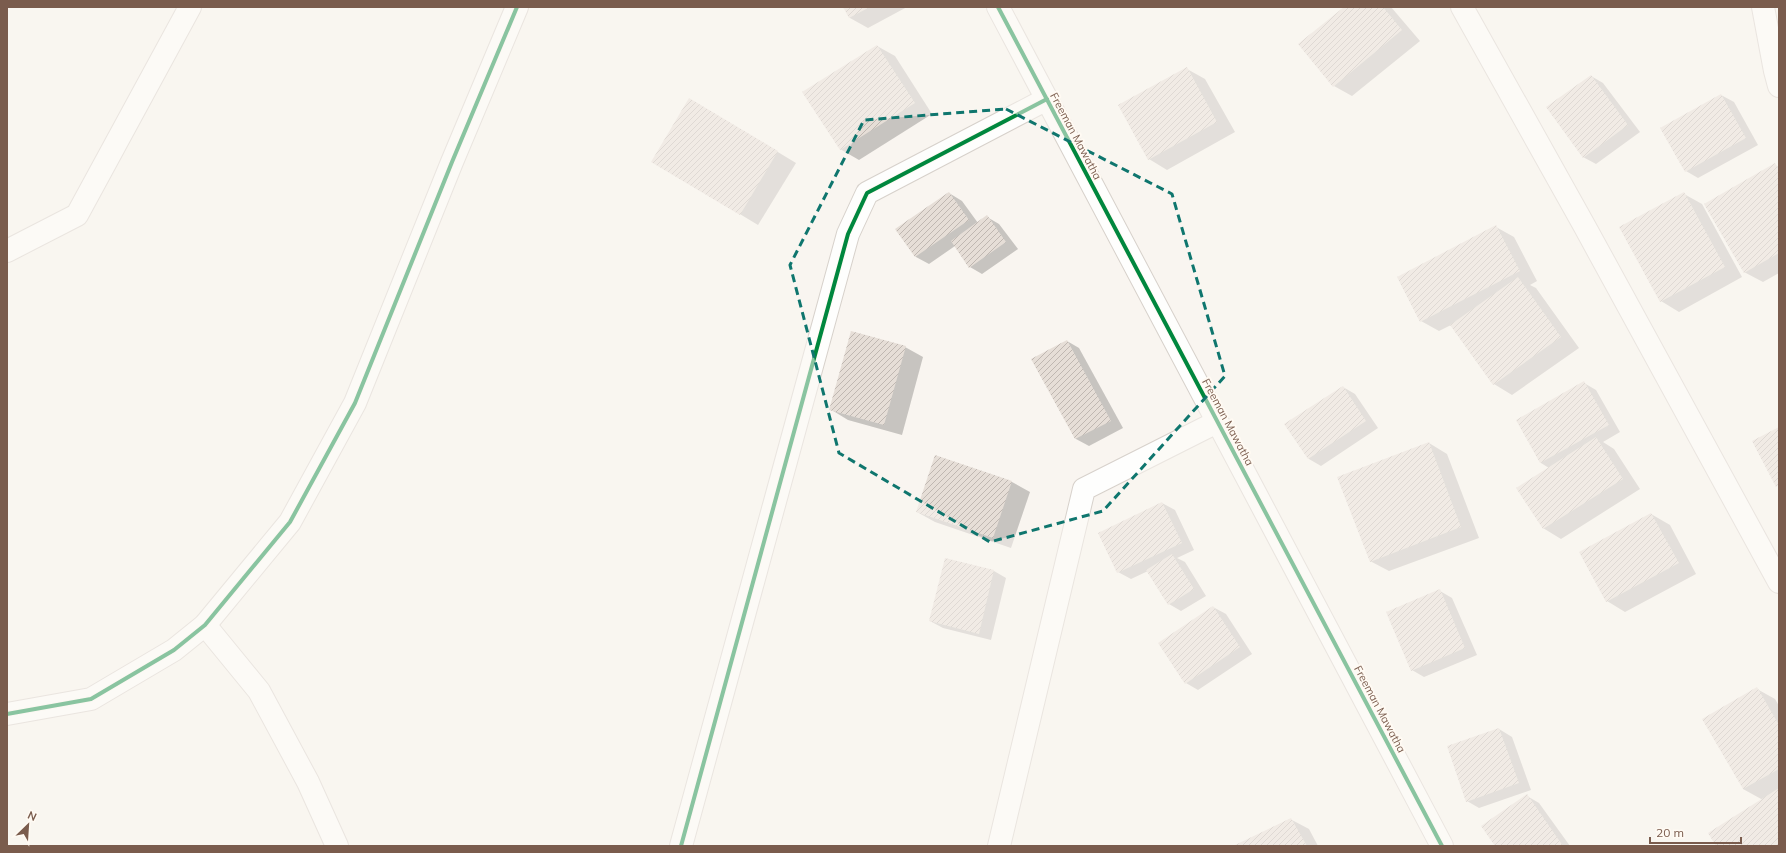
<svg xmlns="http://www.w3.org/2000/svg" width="1786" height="853" font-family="Mulish,sans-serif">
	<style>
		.shadow { fill: #0003 }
		.building { fill: url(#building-hatch) }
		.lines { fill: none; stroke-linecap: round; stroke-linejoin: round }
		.minor-casing { stroke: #d7d1cb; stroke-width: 24 }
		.minor { stroke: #fefefd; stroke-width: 22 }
		.cycleway-casing { stroke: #fffaf3; stroke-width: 6 }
		.cycleway { stroke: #00873e; stroke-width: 4 }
		.marked { fill: none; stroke: #0f766e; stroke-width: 3; stroke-dasharray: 8 5; stroke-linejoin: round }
		.labels { text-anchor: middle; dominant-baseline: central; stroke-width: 4; stroke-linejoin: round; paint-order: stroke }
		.street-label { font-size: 11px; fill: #7a5c4d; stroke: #fffaf3 }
	</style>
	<defs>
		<pattern id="building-hatch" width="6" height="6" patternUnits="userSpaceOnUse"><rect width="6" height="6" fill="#e6ded7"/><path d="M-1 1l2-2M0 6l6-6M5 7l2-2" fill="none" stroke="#bfb7b1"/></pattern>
	</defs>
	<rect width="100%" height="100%" fill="#f9f5f0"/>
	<g class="shadow">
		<path d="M844 7H907L868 28 850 18Z"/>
		<path d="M1346 7H1391L1420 41 1352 96 1334 86Z"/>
		<path d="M877 46 895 56 932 114 859 160 840 149Z"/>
		<path d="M1187 69 1205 79 1235 132 1167 170 1149 159Z"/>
		<path d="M1591 76 1603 83 1640 132 1596 164 1583 157Z"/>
		<path d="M1721 95 1734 102 1758 145 1698 178 1686 171Z"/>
		<path d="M708 110 796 163 758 225 652 161Z"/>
		<path d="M1775 165 1779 167V273L1763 282 1744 272Z"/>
		<path d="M949 193 962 201 978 223 987 217 999 224 1018 249 982 274 970 267 955 246 929 264 916 257 897 230Z"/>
		<path d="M1684 194 1702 204 1742 277 1679 312 1661 301Z"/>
		<path d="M1496 227 1514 237 1537 281 1530 285 1536 288 1579 348 1512 395 1494 384 1451 325 1439 331 1421 321Z"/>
		<path d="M1067 341 1079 348 1123 428 1089 446 1076 439 1033 359Z"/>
		<path d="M905 347 923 357 902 435 848 420 830 409Z"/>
		<path d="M1584 383 1596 390 1620 432 1603 442 1614 449 1640 489 1561 539 1543 528 1549 468 1541 463 1517 420Z"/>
		<path d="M1343 387 1355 394 1378 428 1321 466 1309 459 1286 424Z"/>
		<path d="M1429 443 1447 454 1479 538 1389 571 1370 561Z"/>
		<path d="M1012 482 1030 492 1011 548 935 522 917 512Z"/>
		<path d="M1162 503 1175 510 1194 550 1177 558 1185 562 1206 596 1181 611 1169 604 1148 571 1131 579 1118 572Z"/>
		<path d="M1651 514 1670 525 1696 574 1625 612 1607 601Z"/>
		<path d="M946 559 994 571 1006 578 991 640 943 628 930 621Z"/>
		<path d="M1440 591 1452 598 1477 655 1424 677 1412 670Z"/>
		<path d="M1213 607 1226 614 1252 654 1198 690 1186 683Z"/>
		<path d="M1757 689 1775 699 1779 706V846H1718L1763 800 1743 789Z"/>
		<path d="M1499 729 1512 737 1531 790 1479 808 1467 801Z"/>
		<path d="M1527 796 1539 803 1570 846H1496Z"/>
		<path d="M1290 819 1309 829 1318 846H1235Z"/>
	</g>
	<g class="building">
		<path d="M843 7H870L849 18Z"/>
		<path d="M1344 7H1383L1402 30 1333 87 1298 44Z"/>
		<path d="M877 45 915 103 840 150 802 92Z"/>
		<path d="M1187 67 1217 122 1148 160 1118 105Z"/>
		<path d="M1591 75 1628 125 1583 158 1546 107Z"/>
		<path d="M1721 94 1746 138 1685 172 1660 128Z"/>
		<path d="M689 98 778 151 740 215 651 162Z"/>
		<path d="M1775 163 1779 170V253L1744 273 1704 204Z"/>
		<path d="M949 192 969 220 915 257 895 229Z"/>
		<path d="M1684 192 1725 267 1660 302 1619 227Z"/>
		<path d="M987 215 1006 242 969 268 951 241Z"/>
		<path d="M1496 225 1520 271 1420 322 1397 277Z"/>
		<path d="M1518 277 1561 337 1493 385 1450 325Z"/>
		<path d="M851 331 906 346 884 425 829 410Z"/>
		<path d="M1067 340 1111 421 1075 439 1031 359Z"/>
		<path d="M1584 381 1609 425 1540 463 1516 420Z"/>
		<path d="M1343 386 1366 421 1308 459 1284 424Z"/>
		<path d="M1779 427V485L1776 487 1752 441Z"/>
		<path d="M1596 437 1623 479 1543 529 1516 488Z"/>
		<path d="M1429 442 1461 527 1370 562 1337 477Z"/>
		<path d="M935 455 1012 481 993 538 916 512Z"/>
		<path d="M1162 502 1182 543 1117 573 1098 533Z"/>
		<path d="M1651 513 1679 563 1606 602 1579 552Z"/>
		<path d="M1172 554 1194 589 1168 605 1146 570Z"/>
		<path d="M945 558 994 570 979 634 929 621Z"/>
		<path d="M1440 589 1465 648 1411 671 1386 612Z"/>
		<path d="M1213 606 1240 647 1185 684 1158 643Z"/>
		<path d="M1757 687 1779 725V769L1743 789 1702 719Z"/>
		<path d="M1499 728 1519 783 1466 802 1447 746Z"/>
		<path d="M1779 788V846H1716L1708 833Z"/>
		<path d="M1527 794 1563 846H1495L1481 826Z"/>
		<path d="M1291 818 1307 846H1233Z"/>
	</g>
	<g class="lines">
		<g class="minor-casing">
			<g id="minor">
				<path d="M998 7 1442 846"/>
				<path d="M1462 7 1585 227 1779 582"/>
				<path d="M1763 7 1775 71 1779 86"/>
				<path d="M7 251 77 215 190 7"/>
				<path d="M205 625 259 691 308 782 337 846"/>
				<path d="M7 714 91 699 174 650 205 625 290 522 355 403 452 162 517 7"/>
				<path d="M681 846 848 234 867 193 1047 99"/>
				<path d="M999 846 1084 489 1217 422"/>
			</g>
		</g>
		<use href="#minor" class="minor"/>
		<g class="cycleway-casing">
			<g id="cycleway">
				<path d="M998 7 1442 846"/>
				<path d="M7 714 91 699 174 650 205 625 290 522 355 403 452 162 517 7"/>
				<path d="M681 846 848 234 867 193 1047 99"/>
			</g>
		</g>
		<use href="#cycleway" class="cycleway"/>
	</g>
	<path d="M0 0H1786V853H0ZM1006 109 1172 194 1225 376 1103 511 990 542 839 453 790 265 864 120Z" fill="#f9f5f0" fill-opacity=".55" fill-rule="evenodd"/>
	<path class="marked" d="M1006 109 1172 194 1225 376 1103 511 990 542 839 453 790 265 864 120Z"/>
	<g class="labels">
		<g class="street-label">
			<text transform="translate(1076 136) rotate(62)">Freeman Mawatha</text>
			<text transform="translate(1228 422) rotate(62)">Freeman Mawatha</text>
			<text transform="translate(1380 709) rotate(62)">Freeman Mawatha</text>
		</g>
	</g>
	<rect width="1786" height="853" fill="none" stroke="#7a5c4d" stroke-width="16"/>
	<g transform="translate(28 825) rotate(25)" stroke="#fffaf3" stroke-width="3" paint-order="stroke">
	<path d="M0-3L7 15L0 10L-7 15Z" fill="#7a5c4d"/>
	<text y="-6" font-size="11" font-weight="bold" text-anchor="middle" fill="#7a5c4d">N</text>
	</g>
	<path d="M1650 837v6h91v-6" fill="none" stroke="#7a5c4d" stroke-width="2"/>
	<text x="1656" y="837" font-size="12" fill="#7a5c4d" stroke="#fffaf3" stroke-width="3" paint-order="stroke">20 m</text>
</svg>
